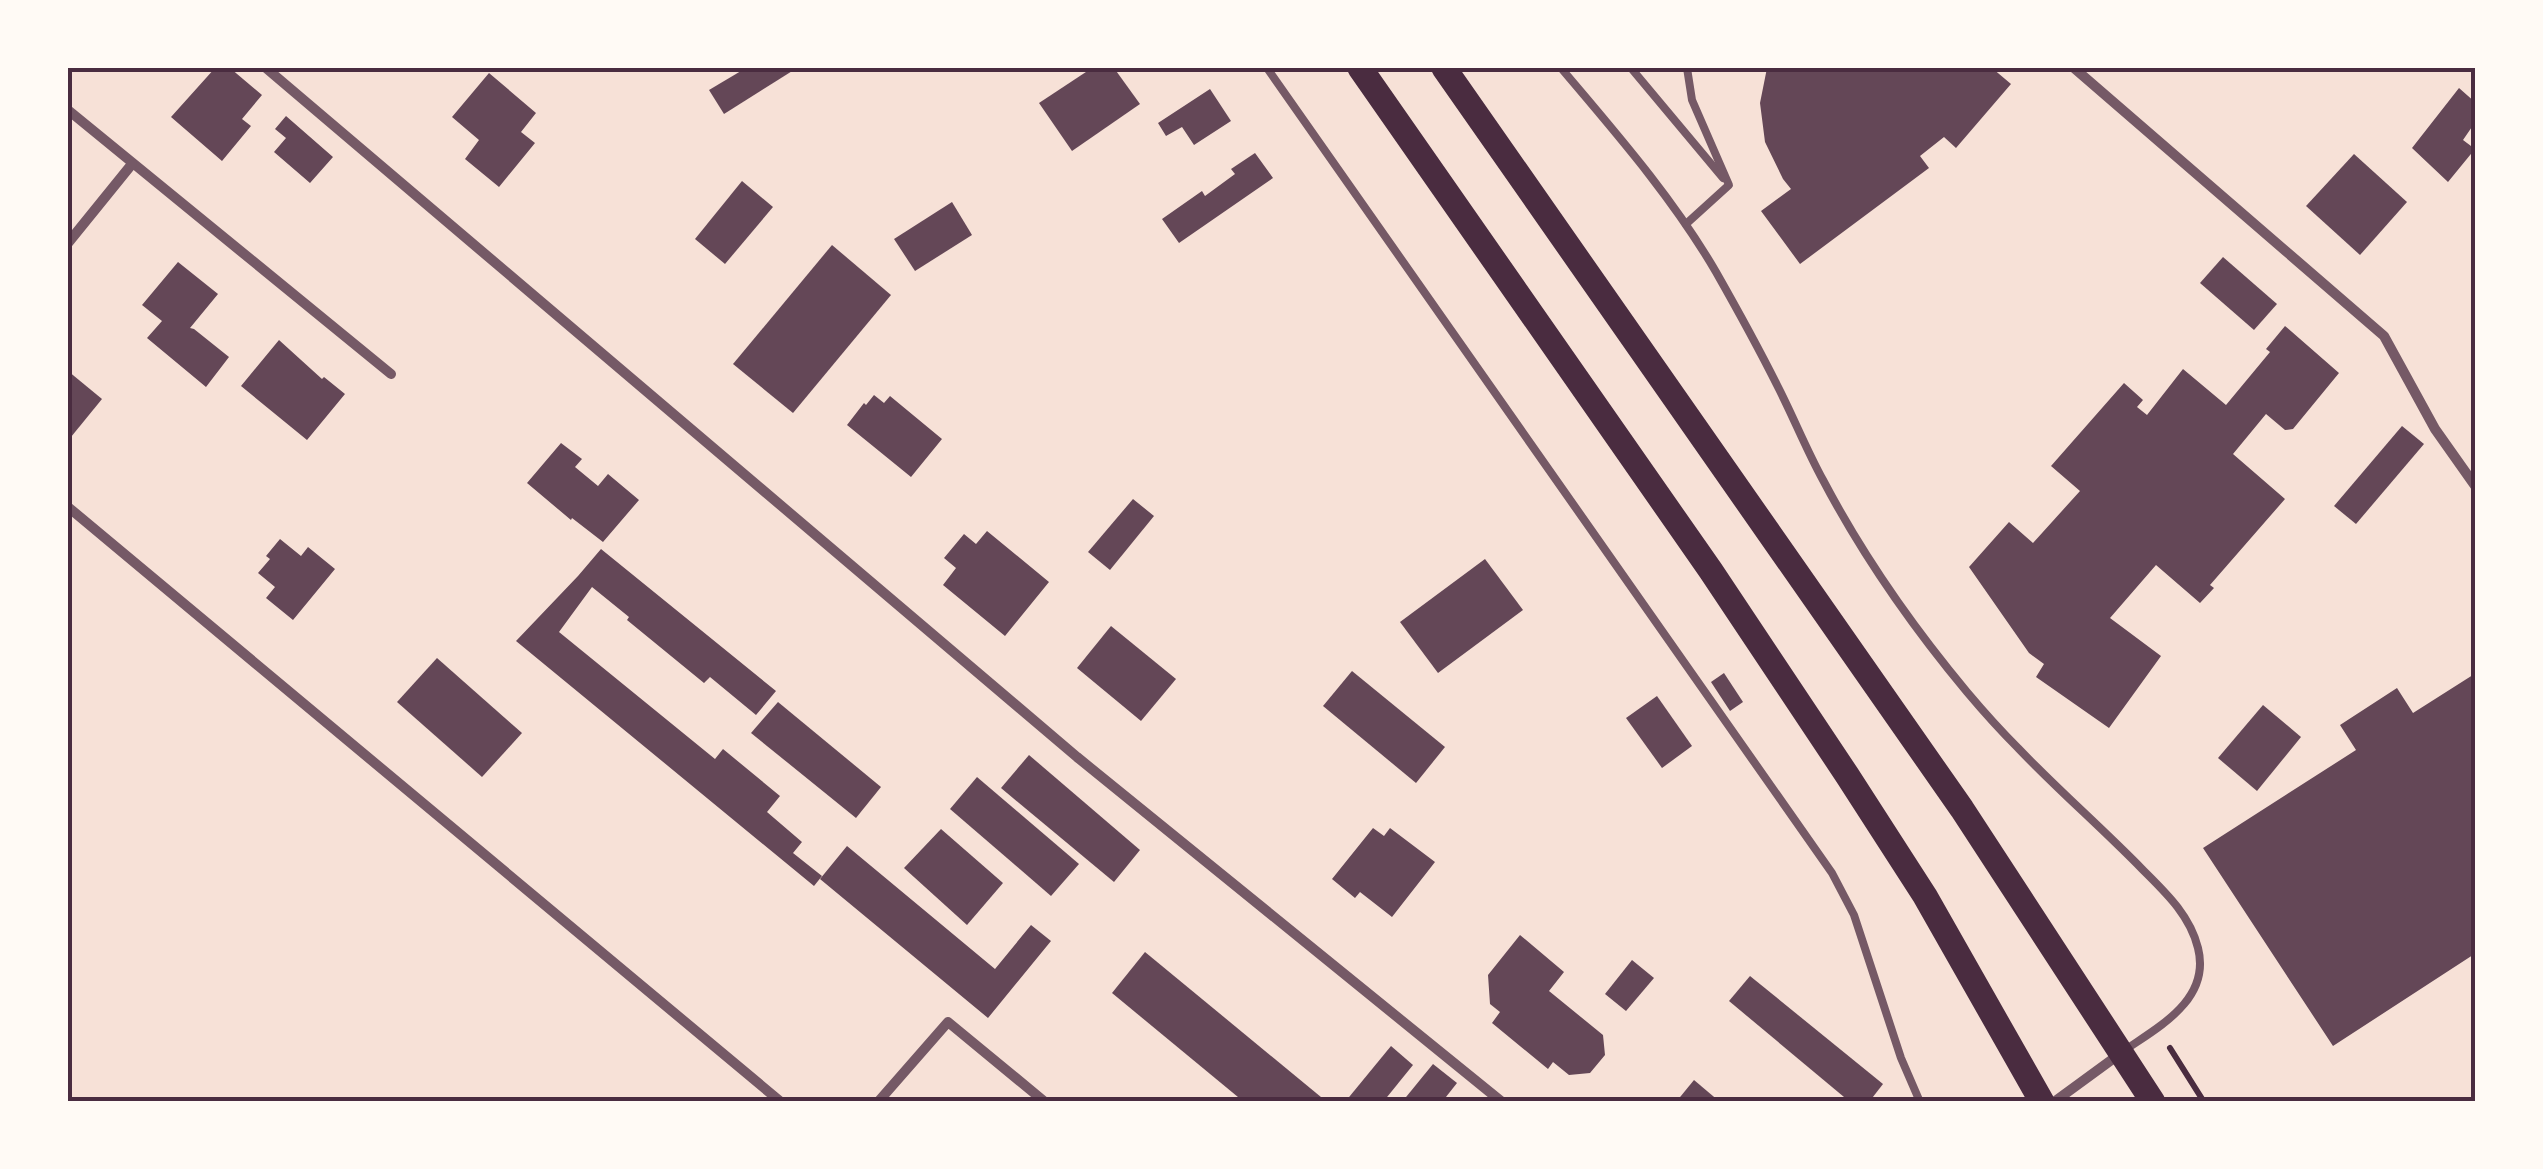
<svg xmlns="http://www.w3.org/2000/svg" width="2543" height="1169" font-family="Merriweather,serif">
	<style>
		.building { fill: #644757 }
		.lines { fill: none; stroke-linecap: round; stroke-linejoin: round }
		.path { stroke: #4a2c40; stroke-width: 6 }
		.service { stroke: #755966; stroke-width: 8 }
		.minor { stroke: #755966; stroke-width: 10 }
		.primary { stroke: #4a2c40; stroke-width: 25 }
		.neatline { fill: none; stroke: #4a2c40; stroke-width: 4 }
	</style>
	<rect width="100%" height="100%" fill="#f7e1d7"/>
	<g class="building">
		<path d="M215 68H230L262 95 242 119 251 126 222 161 171 117Z"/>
		<path d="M746 68H797L724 114 709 90Z"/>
		<path d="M1092 68H1114L1140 104 1072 151 1039 103Z"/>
		<path d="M1767 68H1992L2011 84 1956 148 1944 137 1920 156 1929 168 1800 264 1761 211 1791 189 1783 179 1765 142 1760 103Z"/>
		<path d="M489 73 536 113 521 132 535 143 499 187 465 159 479 140 452 117Z"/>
		<path d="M2459 88 2476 103V121L2463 140 2475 149 2448 182 2412 148Z"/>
		<path d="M1210 89 1231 121 1194 145 1182 127 1166 136 1158 123Z"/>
		<path d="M286 116 333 157 310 183 274 152 286 138 275 129Z"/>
		<path d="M1255 153 1273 178 1179 243 1162 219 1202 191 1205 196 1235 174 1231 169Z"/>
		<path d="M2354 154 2407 202 2360 255 2306 206Z"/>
		<path d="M742 181 773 207 725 264 695 239Z"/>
		<path d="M952 202 972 235 915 271 894 239Z"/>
		<path d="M832 245 891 295 793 413 733 364Z"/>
		<path d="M2223 257 2277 304 2254 330 2200 283Z"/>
		<path d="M178 262 218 294 190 328 194 329 229 357 206 387 147 338 162 321 142 305Z"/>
		<path d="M2285 326 2339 373 2293 429 2285 430 2266 414 2233 454 2285 499 2210 585 2214 588 2200 603 2156 565 2110 618 2161 656 2109 728 2036 677 2044 664 2029 653 1969 567 2009 522 2033 543 2080 491 2051 466 2124 383 2143 400 2137 407 2147 415 2183 369 2226 405 2270 352 2266 349Z"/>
		<path d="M279 340 322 379 324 377 345 394 307 440 241 386Z"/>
		<path d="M68 371 102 399 71 437 68 434Z"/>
		<path d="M874 395 884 403 890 396 942 439 911 477 847 425 864 403 866 405Z"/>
		<path d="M2402 426 2424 444 2356 524 2334 506Z"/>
		<path d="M561 443 582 459 575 467 598 486 608 474 639 500 603 542 572 518 571 520 527 483Z"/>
		<path d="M1133 499 1154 516 1110 570 1088 552Z"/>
		<path d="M987 531 1049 582 1005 636 943 585 956 568 944 558 964 534 976 544Z"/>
		<path d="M280 539 301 556 308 547 335 569 293 620 266 598 275 587 258 573 270 559 266 556Z"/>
		<path d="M601 549 776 691 756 715 710 677 704 683 627 620 629 617 592 587 559 632 715 759 723 749 780 796 767 812 802 842 793 853 822 876 814 886 516 641 578 576Z"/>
		<path d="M1485 559 1523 610 1438 673 1400 622Z"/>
		<path d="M1111 626 1176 679 1141 721 1077 668Z"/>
		<path d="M437 658 522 733 482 777 397 702Z"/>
		<path d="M1352 671 1445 747 1416 783 1323 706Z"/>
		<path d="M1724 673 1743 702 1730 711 1711 682Z"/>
		<path d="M2476 673V953L2333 1046 2203 848 2356 750 2340 725 2397 688 2413 713Z"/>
		<path d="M1657 696 1692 746 1662 768 1626 718Z"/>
		<path d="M778 702 881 787 856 818 751 733Z"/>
		<path d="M2263 705 2301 737 2257 791 2218 758Z"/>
		<path d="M1029 755 1140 850 1114 882 1001 788Z"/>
		<path d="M977 777 1079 864 1051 896 950 809Z"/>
		<path d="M1373 828 1384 836 1390 828 1435 862 1392 917 1360 892 1355 898 1332 879Z"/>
		<path d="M941 829 1003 883 967 925 904 868Z"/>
		<path d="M847 846 995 969 1031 925 1051 941 988 1018 820 879Z"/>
		<path d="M1520 935 1564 972 1549 991 1603 1035 1605 1055 1590 1073 1569 1075 1553 1062 1548 1069 1492 1023 1500 1012 1490 1004 1488 975Z"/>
		<path d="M1145 952 1327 1102H1244L1112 993Z"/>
		<path d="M1632 960 1654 978 1626 1011 1605 994Z"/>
		<path d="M1750 976 1883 1084 1869 1102H1850L1729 1001Z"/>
		<path d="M1391 1046 1413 1065 1383 1102H1345Z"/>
		<path d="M1433 1064 1457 1083 1442 1102H1402Z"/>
		<path d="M1694 1080 1720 1102H1676Z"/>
	</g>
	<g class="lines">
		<path class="path" d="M2170 1048 2204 1102"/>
		<g class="service">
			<path d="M1267 68 1832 873 1854 915 1901 1058 1920 1102"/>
			<path d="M1561 68C1616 133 1673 198 1716 272 1737 309 1758 347 1777 385 1793 416 1806 449 1823 480 1863 556 1912 626 1967 692 1983 711 2000 730 2018 748 2058 790 2102 828 2142 869 2165 892 2190 915 2198 948 2211 999 2160 1026 2125 1050"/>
			<path d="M1631 68 1723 178"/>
			<path d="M1686 224 1729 185 1692 100 1687 68"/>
		</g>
		<g class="minor">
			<path d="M266 68 1077 757 1502 1102"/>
			<path d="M2074 68 2384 336 2435 429 2476 487"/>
			<path d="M68 110 391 374"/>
			<path d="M68 243 132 164"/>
			<path d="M68 507 781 1102"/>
			<path d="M878 1102 948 1022 1045 1102"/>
			<path d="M2054 1102 2121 1053"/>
		</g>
		<g class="primary">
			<path d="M1360 68 1711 571 1847 775 1925 896 2042 1102"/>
			<path d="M1444 68 1962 809 2153 1102"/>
		</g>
	</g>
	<rect width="2543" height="1169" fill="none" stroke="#fffaf5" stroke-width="140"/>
	<rect x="70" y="70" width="2403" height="1029" class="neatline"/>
</svg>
